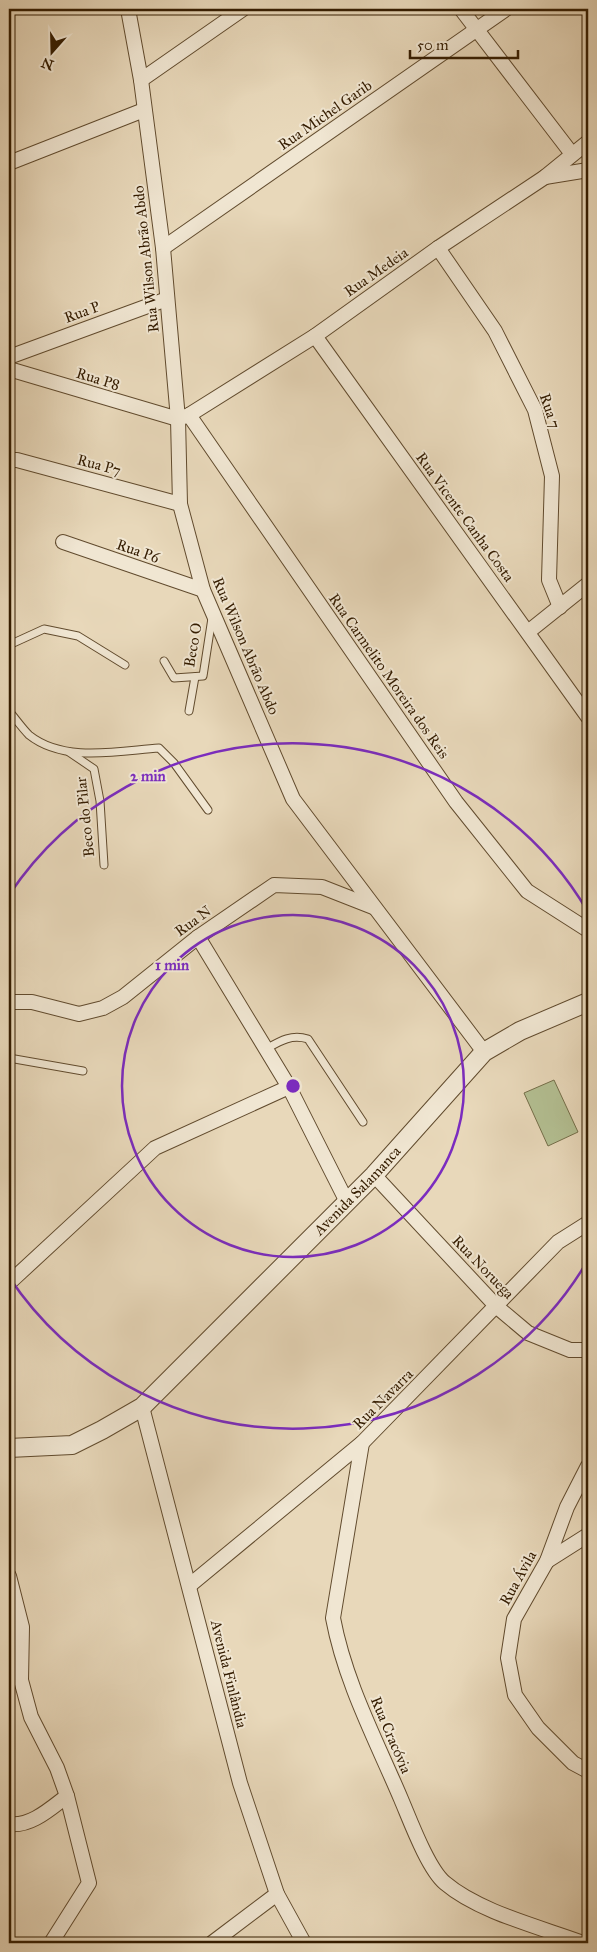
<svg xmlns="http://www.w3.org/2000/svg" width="597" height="1952" font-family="'IM FELL Great Primer',serif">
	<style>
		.green { fill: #b3bf92; stroke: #746e49 }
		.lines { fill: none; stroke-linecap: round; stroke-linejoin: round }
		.service-casing { stroke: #614b2e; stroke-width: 9 }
		.minor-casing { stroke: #614b2e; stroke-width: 16 }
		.tertiary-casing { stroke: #614b2e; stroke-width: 20 }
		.service { stroke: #f0e6d2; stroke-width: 7 }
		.minor { stroke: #f0e6d2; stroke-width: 14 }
		.tertiary { stroke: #f0e6d2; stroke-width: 18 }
		.ring { fill: none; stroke: #7b2cbf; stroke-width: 2.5 }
		.labels { text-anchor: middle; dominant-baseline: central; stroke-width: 4; stroke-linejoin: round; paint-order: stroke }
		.street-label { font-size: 15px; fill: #341c00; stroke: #f0e6d2 }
		.centre { fill: #7b2cbf; stroke: #f0e6d2; stroke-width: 2.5 }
		.ring-label { font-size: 15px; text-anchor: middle; font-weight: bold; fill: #7b2cbf; stroke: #f0e6d2; stroke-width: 4; stroke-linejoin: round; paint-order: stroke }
	</style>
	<rect width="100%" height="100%" fill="#e8d8ba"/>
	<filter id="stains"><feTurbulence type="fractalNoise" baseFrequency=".004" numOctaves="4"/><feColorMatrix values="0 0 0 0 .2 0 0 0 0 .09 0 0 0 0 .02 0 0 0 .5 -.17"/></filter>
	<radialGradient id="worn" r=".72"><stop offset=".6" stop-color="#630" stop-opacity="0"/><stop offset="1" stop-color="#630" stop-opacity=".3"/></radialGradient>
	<path class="green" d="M554 1080 578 1132 548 1146 524 1093Z"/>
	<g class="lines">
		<g class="service-casing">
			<g id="service">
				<path d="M9 645 44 629 78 636 125 665"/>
				<path d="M164 661 174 678 203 676 212 618"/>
				<path d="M9 711C15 718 22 728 29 735 64 763 118 751 159 748L174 763 208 810"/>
				<path d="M189 711 195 677"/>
				<path d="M69 752 94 769 100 801 104 865"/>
				<path d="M266 1049C280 1041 291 1034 308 1039L363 1122"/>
				<path d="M9 1058 83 1071"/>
			</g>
		</g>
		<g class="minor-casing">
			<g id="minor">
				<path d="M128 9 141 80 163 248 178 419 180 504 203 590 293 799 484 1052"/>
				<path d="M461 9 572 154"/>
				<path d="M141 80 243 9"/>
				<path d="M9 163 144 110"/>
				<path d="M545 177 588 170"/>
				<path d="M163 248 506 9"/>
				<path d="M438 248 495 331 535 410 552 476 549 580 560 607"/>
				<path d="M315 336 588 717"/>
				<path d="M9 357 167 299"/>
				<path d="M9 369 178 419 189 415 315 336 438 248 545 177 588 142"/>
				<path d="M189 415 456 802 527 891 588 930"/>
				<path d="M9 460H17L180 504"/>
				<path d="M63 542 203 590"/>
				<path d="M528 632 588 584"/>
				<path d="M198 937 289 1087 347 1202"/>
				<path d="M9 1002H32L79 1014 103 1008 123 997 198 937 274 885 322 887 373 907"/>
				<path d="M374 1175 497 1307 528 1333 570 1350H588"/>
				<path d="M9 1283 155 1148 289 1087"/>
				<path d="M142 1407 240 1783 277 1894 304 1943"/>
				<path d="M362 1443 333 1618C345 1682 376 1740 401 1799 410 1820 428 1869 445 1883 479 1912 540 1927 583 1943"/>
				<path d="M588 1466 567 1507 547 1561 514 1619 508 1658 515 1695 538 1728 573 1763 588 1771"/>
				<path d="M547 1561 588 1535"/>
				<path d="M9 1576 22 1627 21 1680 31 1717 57 1768 67 1796 89 1883 51 1943"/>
				<path d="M190 1585 362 1443 558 1242 588 1223"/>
				<path d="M9 1824C31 1827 51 1808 67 1796"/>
				<path d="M212 1943 277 1894"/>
			</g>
		</g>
		<g class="tertiary-casing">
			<g id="tertiary">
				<path id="s1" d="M9 1448 72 1445 102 1430 142 1407 374 1175 484 1052 520 1031 588 1002"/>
			</g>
		</g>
		<use href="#service" class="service"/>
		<use href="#minor" class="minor"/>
		<use href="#tertiary" class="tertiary"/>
	</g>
	<g class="ring">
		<circle cx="293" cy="1086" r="171"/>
		<path d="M588 1260A342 342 0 0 1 9 1277M9 895A342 342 0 0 1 588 912"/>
	</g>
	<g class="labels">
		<g class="street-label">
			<text transform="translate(325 115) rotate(-35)">Rua Michel Garib</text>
			<text transform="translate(146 259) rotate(-96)">Rua Wilson Abrão Abdo</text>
			<text transform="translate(376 272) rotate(-35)">Rua Medeia</text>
			<text transform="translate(82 312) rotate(-20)">Rua P</text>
			<text transform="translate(98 379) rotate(17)">Rua P8</text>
			<text transform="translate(550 411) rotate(71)">Rua 7</text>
			<text transform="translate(99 465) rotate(15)">Rua P7</text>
			<text transform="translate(465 517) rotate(54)">Rua Vicente Canha Costa</text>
			<text transform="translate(138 551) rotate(19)">Rua P6</text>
			<text transform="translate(193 645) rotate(-80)">Beco O</text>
			<text transform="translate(246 646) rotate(67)">Rua Wilson Abrão Abdo</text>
			<text transform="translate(389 676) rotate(55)">Rua Carmelito Moreira dos Reis</text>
			<text transform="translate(85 817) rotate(-96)">Beco do Pilar</text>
			<text transform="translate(193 921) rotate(-36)">Rua N</text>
			<text stroke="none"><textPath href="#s1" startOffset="448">Avenida Salamanca</textPath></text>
			<text transform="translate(483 1267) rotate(46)">Rua Noruega</text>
			<text transform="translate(383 1399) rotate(-45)">Rua Navarra</text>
			<text transform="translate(518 1578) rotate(-61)">Rua Ávila</text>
			<text transform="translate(229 1674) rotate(76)">Avenida Finlândia</text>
			<text transform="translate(391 1735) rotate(67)">Rua Cracóvia</text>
		</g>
	</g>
	<circle cx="293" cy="1086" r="8" class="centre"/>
	<g class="ring-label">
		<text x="148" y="781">2 min</text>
		<text x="172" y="970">1 min</text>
	</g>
	<rect width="597" height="1952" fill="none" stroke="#e8d8ba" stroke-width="30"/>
	<rect x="10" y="10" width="577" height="1932" fill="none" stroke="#341c00" stroke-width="2.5"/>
	<rect x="15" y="15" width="567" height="1922" fill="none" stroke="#341c00"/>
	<g transform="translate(52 52) rotate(200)" stroke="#f0e6d2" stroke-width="4" paint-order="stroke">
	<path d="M0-4L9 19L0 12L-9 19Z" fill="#341c00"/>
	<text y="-8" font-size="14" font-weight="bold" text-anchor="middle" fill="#341c00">N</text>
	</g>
	<path d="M410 50v8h108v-8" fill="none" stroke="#341c00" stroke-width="2.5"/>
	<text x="417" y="50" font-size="15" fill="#341c00" stroke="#f0e6d2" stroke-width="4" paint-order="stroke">50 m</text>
	<rect width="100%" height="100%" filter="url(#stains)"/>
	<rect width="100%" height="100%" fill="url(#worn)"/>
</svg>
